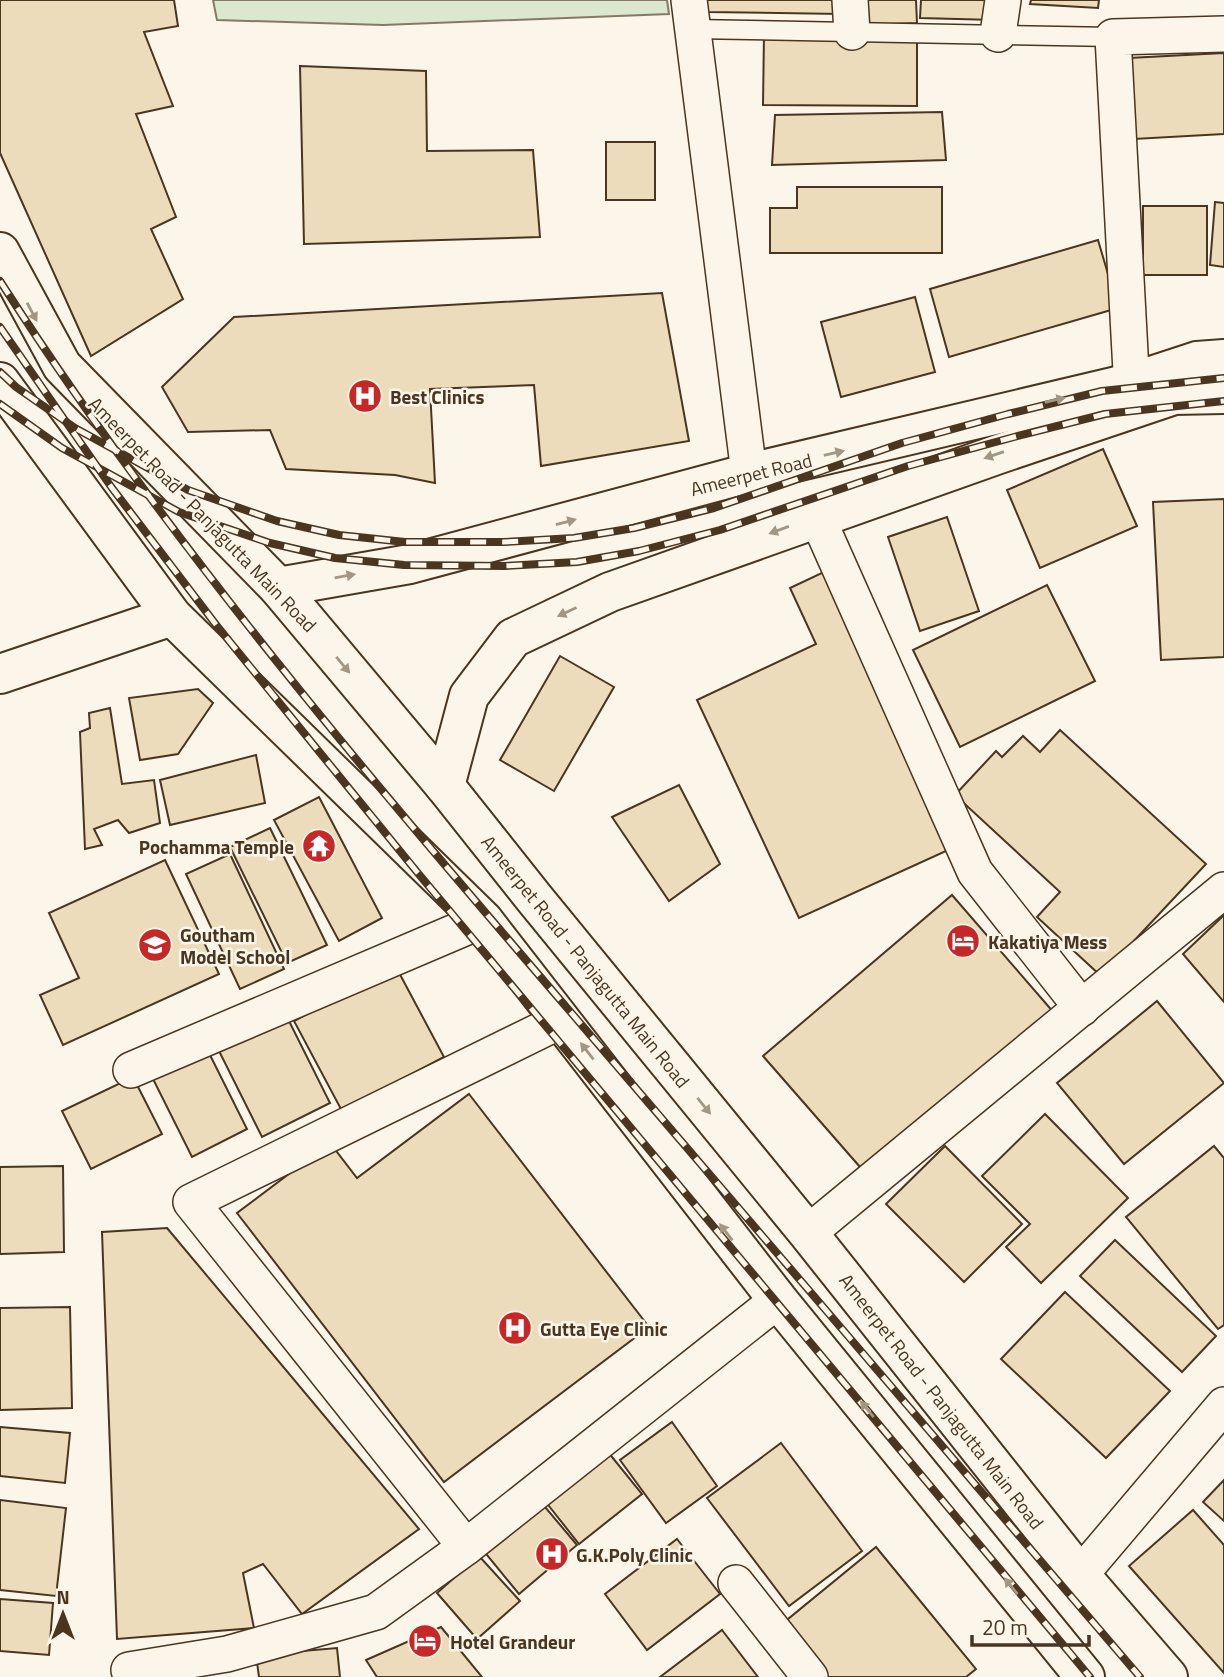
<svg xmlns="http://www.w3.org/2000/svg" width="1224" height="1677" font-family="'Titillium Web',sans-serif">
	<style>
		.park { fill: #dce7d0; stroke: #887966; stroke-width: 2 }
		.building { fill: #ecdcbc; stroke: #4a3520; stroke-width: 2 }
		.lines { fill: none; stroke-linecap: round; stroke-linejoin: round }
		.service-casing { stroke: #4a3520; stroke-width: 21 }
		.minor-casing { stroke: #4a3520; stroke-width: 38 }
		.tertiary-casing { stroke: #4a3520; stroke-width: 42 }
		.secondary-casing { stroke: #4a3520; stroke-width: 42 }
		.trunk-casing { stroke: #4a3520; stroke-width: 42 }
		.service { stroke: #fbf6e9; stroke-width: 18 }
		.minor { stroke: #fbf6e9; stroke-width: 35 }
		.tertiary { stroke: #fbf6e9; stroke-width: 38 }
		.secondary { stroke: #fbf6e9; stroke-width: 38 }
		.trunk { stroke: #fbf6e9; stroke-width: 38 }
		.rail-casing { stroke: #4a3520; stroke-width: 8 }
		.rail { stroke: #fbf6e9; stroke-width: 5; stroke-dasharray: 16; stroke-linecap: butt }
		.oneway { fill: #a29684 }
		.labels { text-anchor: middle; dominant-baseline: central; stroke-width: 5; stroke-linejoin: round; paint-order: stroke }
		.poi-label { font-size: 19px; font-weight: bold; fill: #4a3520; stroke: #fbf6e9; text-anchor: start }
		.street-label { font-size: 19px; fill: #4a3520; stroke: #fbf6e9 }
	</style>
	<rect width="100%" height="100%" fill="#fbf6e9"/>
	<path class="park" d="M213 0H667L669 14 383 25 217 20Z"/>
	<g class="building">
		<path d="M0 0H174L178 26 144 32 173 106 136 114 176 217 151 229 183 299 91 356 0 153Z"/>
		<path d="M707 0H841V14L707 12Z"/>
		<path d="M864 0H916L917 23 865 25Z"/>
		<path d="M921 0H996L995 20 920 18Z"/>
		<path d="M1031 0H1099L1098 8 1030 4Z"/>
		<path d="M764 34 917 35V106L763 105Z"/>
		<path d="M1224 53V134L1134 139 1129 58Z"/>
		<path d="M300 66 426 71 427 151 533 150 540 237 304 244Z"/>
		<path d="M942 112 946 160 772 165 775 115Z"/>
		<rect x="606" y="142" width="49" height="58"/>
		<path d="M797 187H942V253H770V208H797Z"/>
		<path d="M1215 202 1224 203V267L1210 265Z"/>
		<rect x="1143" y="206" width="64" height="69"/>
		<path d="M1098 240 1118 308 949 357 930 289Z"/>
		<path d="M662 293 689 441 541 466 534 385 430 389 435 483 395 475 286 469 270 430 188 432 162 387 234 317Z"/>
		<path d="M915 297 935 372 841 397 821 322Z"/>
		<path d="M1103 449 1137 526 1040 568 1007 490Z"/>
		<path d="M1224 499V657L1161 660 1153 502Z"/>
		<path d="M947 517 979 611 920 631 888 537Z"/>
		<path d="M828 570 957 846 799 918 697 700 816 644 790 588Z"/>
		<path d="M1047 585 1095 681 960 747 913 650Z"/>
		<path d="M560 656 614 687 554 791 500 760Z"/>
		<path d="M198 689 213 703 178 754 140 760 129 698Z"/>
		<path d="M110 708 122 784 154 780 160 823 129 833 118 820 94 829 102 845 85 849 80 732 90 728 89 713Z"/>
		<path d="M1060 730 1206 864 1101 976 1037 917 1060 892 955 795 996 751 1002 757 1023 736 1040 752Z"/>
		<path d="M256 755 265 803 170 825 160 780Z"/>
		<path d="M679 785 720 864 669 901 612 817Z"/>
		<path d="M319 797 382 918 339 941 274 820Z"/>
		<path d="M270 828 327 945 287 963 230 847Z"/>
		<path d="M230 854 284 969 240 989 186 874Z"/>
		<path d="M165 860 219 974 63 1045 40 995 79 978 49 913Z"/>
		<path d="M952 895 1055 1014 867 1175 763 1056Z"/>
		<path d="M1224 915V1002L1183 954Z"/>
		<path d="M396 967 444 1057 342 1111 294 1021Z"/>
		<path d="M1157 1001 1224 1083 1124 1164 1057 1083Z"/>
		<path d="M285 1013 330 1103 262 1137 217 1047Z"/>
		<path d="M205 1045 247 1129 192 1157 150 1073Z"/>
		<path d="M133 1077 162 1134 91 1169 62 1111Z"/>
		<path d="M469 1094 649 1327 444 1482 237 1213 330 1143 357 1178Z"/>
		<path d="M1045 1114 1128 1198 1041 1283 1006 1247 1030 1224 982 1176Z"/>
		<path d="M945 1146 1022 1224 964 1282 886 1204Z"/>
		<path d="M1214 1146 1224 1158V1325L1218 1329 1126 1217Z"/>
		<path d="M63 1166 64 1252 0 1254V1167Z"/>
		<path d="M167 1228 419 1529 302 1614 263 1564 243 1573 254 1628 117 1639 102 1232Z"/>
		<path d="M1115 1240 1216 1336 1182 1372 1080 1276Z"/>
		<path d="M1065 1292 1170 1391 1106 1458 1001 1359Z"/>
		<path d="M70 1307 72 1408 0 1410V1308Z"/>
		<path d="M672 1422 717 1486 666 1523 620 1460Z"/>
		<path d="M0 1427 70 1433 65 1483 0 1476Z"/>
		<path d="M781 1443 862 1551 789 1606 707 1498Z"/>
		<path d="M608 1452 642 1494 579 1544 545 1501Z"/>
		<path d="M1224 1480V1521L1203 1502Z"/>
		<path d="M0 1500 66 1508 56 1596 0 1590Z"/>
		<path d="M540 1501 577 1545 519 1594 482 1549Z"/>
		<path d="M1193 1510 1224 1545V1673L1129 1566Z"/>
		<path d="M677 1539 720 1594 647 1650 605 1594Z"/>
		<path d="M876 1547 976 1669 966 1677H826L782 1624Z"/>
		<path d="M479 1556 520 1601 477 1639 437 1593Z"/>
		<path d="M0 1599 53 1603 49 1655 0 1651Z"/>
		<path d="M441 1627 482 1677H377L366 1660Z"/>
		<path d="M722 1630 758 1677H660Z"/>
		<path d="M337 1648 340 1677H259L256 1655Z"/>
	</g>
	<g class="lines">
		<g class="service-casing">
			<path id="service" d="M692 29 1113 37"/>
		</g>
		<g class="minor-casing">
			<g id="minor">
				<path d="M689 0 749 473"/>
				<path d="M850 0 852 32"/>
				<path d="M998 34 1003 0"/>
				<path d="M1133 409 1113 37 1224 34"/>
				<path d="M817 517 975 872 1082 1008"/>
				<path d="M131 1070 483 920"/>
				<path d="M808 1233 1224 890"/>
				<path d="M466 1547 191 1202 562 1020"/>
				<path d="M1080 1575 1224 1405"/>
				<path d="M736 1583 810 1677"/>
				<path d="M129 1670 227 1654 376 1612 466 1547 778 1300"/>
			</g>
		</g>
		<g class="tertiary-casing">
			<path id="tertiary" d="M0 674 172 616"/>
		</g>
		<g class="secondary-casing">
			<g id="secondary">
				<path d="M278 587 410 564 749 473 1130 383 1197 361 1224 359"/>
				<path d="M445 786 469 696 513 638 610 592 999 454 1174 395 1224 394"/>
			</g>
		</g>
		<g class="trunk-casing">
			<g id="trunk">
				<path d="M0 252 62 366 278 587 445 786 534 898 808 1233 1080 1575 1168 1677"/>
				<path d="M0 382 172 616 483 920 778 1300 1085 1677"/>
			</g>
		</g>
		<use href="#service" class="service"/>
		<use href="#minor" class="minor"/>
		<use href="#tertiary" class="tertiary"/>
		<use href="#secondary" class="secondary"/>
		<use href="#trunk" class="trunk"/>
		<g class="rail-casing">
			<g id="rail">
				<path d="M0 281C166 540 368 776 568 1009 759 1232 949 1454 1140 1677"/>
				<path d="M0 327 112 488 217 626 417 872 1090 1677"/>
				<path d="M0 372 16 387 75 428 188 490 277 521 339 535 405 542H504L574 538 634 528 714 508 902 443 1008 414 1102 391 1224 378"/>
				<path d="M0 404 62 448 179 512 270 543 335 558 404 565 504 566 577 562 639 551 720 530 908 466 1014 437 1105 414 1224 401"/>
			</g>
		</g>
		<use href="#rail" class="rail"/>
	</g>
	<defs><path id="oneway-solid" d="M-6-.8H1V-3.2L6.5 0L1 3.2V.8H-6Z" transform="scale(1.75)"/></defs>
	<g class="oneway">
		<use href="#oneway-solid" transform="translate(32 312) rotate(62)"/>
		<use href="#oneway-solid" transform="translate(1055 400) rotate(-13)"/>
		<use href="#oneway-solid" transform="translate(834 453) rotate(-13)"/>
		<use href="#oneway-solid" transform="translate(994 455) rotate(161)"/>
		<use href="#oneway-solid" transform="translate(566 522) rotate(-15)"/>
		<use href="#oneway-solid" transform="translate(779 530) rotate(160)"/>
		<use href="#oneway-solid" transform="translate(345 576) rotate(-10)"/>
		<use href="#oneway-solid" transform="translate(567 612) rotate(155)"/>
		<use href="#oneway-solid" transform="translate(343 665) rotate(50)"/>
		<use href="#oneway-solid" transform="translate(587 1051) rotate(-128)"/>
		<use href="#oneway-solid" transform="translate(704 1106) rotate(51)"/>
		<use href="#oneway-solid" transform="translate(726 1232) rotate(-128)"/>
		<use href="#oneway-solid" transform="translate(867 1409) rotate(-129)"/>
		<use href="#oneway-solid" transform="translate(1011 1586) rotate(-129)"/>
	</g>
	<defs>
		<g id="hospital-disc" transform="scale(1.75)"><circle r="9.5" fill="#c62828" stroke="#fbf6e9"/><path d="M-5-5h3v3.5h4V-5h3V5h-3V1.5h-4V5h-3Z" fill="#fff"/></g>
		<g id="temple-disc" transform="scale(1.75)"><circle r="9.5" fill="#c62828" stroke="#fbf6e9"/><path d="M0-6L5-2H3V0L6.5 2.5H4V6H1.5V3h-3V6H-4V2.5H-6.5L-3 0V-2H-5Z" fill="#fff"/></g>
		<g id="hotel-disc" transform="scale(1.75)"><circle r="9.5" fill="#c62828" stroke="#fbf6e9"/><path d="M-6-4.5h1.5V1H6V5H4.5V3h-9V5H-6ZM-4 0a1.8 1.8 0 1 1 3.6 0ZM.5 0V-2.5h3Q6-2.5 6 0Z" fill="#fff"/></g>
		<g id="school-disc" transform="scale(1.75)"><circle r="9.5" fill="#c62828" stroke="#fbf6e9"/><path d="M0-5L7-2L0 1L-7-2ZM-4 1L0 2.5L4 1V4Q0 6-4 4Z" fill="#fff"/></g>
	</defs>
	<g fill-rule="evenodd">
		<use href="#hospital-disc" x="365" y="396"/>
		<use href="#temple-disc" x="319" y="846"/>
		<use href="#hotel-disc" x="963" y="941"/>
		<use href="#school-disc" x="155" y="945"/>
		<use href="#hospital-disc" x="515" y="1328"/>
		<use href="#hospital-disc" x="552" y="1554"/>
		<use href="#hotel-disc" x="425" y="1641"/>
	</g>
	<g class="labels">
		<g class="poi-label">
			<text x="390" y="396">Best Clinics</text>
			<text x="294" y="846" text-anchor="end">Pochamma Temple</text>
			<text x="180" y="934">Goutham<tspan x="180" dy="22">Model School</tspan></text>
			<text x="988" y="941">Kakatiya Mess</text>
			<text x="540" y="1328">Gutta Eye Clinic</text>
			<text x="576" y="1554">G.K.Poly Clinic</text>
			<text x="450" y="1641">Hotel Grandeur</text>
		</g>
		<g class="street-label">
			<text transform="translate(751 474) rotate(-14)">Ameerpet Road</text>
			<text transform="translate(203 514) rotate(46)">Ameerpet Road - Panjagutta Main Road</text>
			<text transform="translate(586 961) rotate(51)">Ameerpet Road - Panjagutta Main Road</text>
			<text transform="translate(942 1401) rotate(52)">Ameerpet Road - Panjagutta Main Road</text>
		</g>
	</g>
	<g transform="translate(63 1614)" stroke="#fbf6e9" stroke-width="5" paint-order="stroke">
	<path d="M0-5L12 26L0 18L-12 26Z" fill="#4a3520"/>
	<text y="-10" font-size="19" font-weight="bold" text-anchor="middle" fill="#4a3520">N</text>
	</g>
	<path d="M972 1635v10h117v-10" fill="none" stroke="#4a3520" stroke-width="3.5"/>
	<text x="982" y="1635" font-size="21" fill="#4a3520" stroke="#fbf6e9" stroke-width="5" paint-order="stroke">20 m</text>
</svg>
